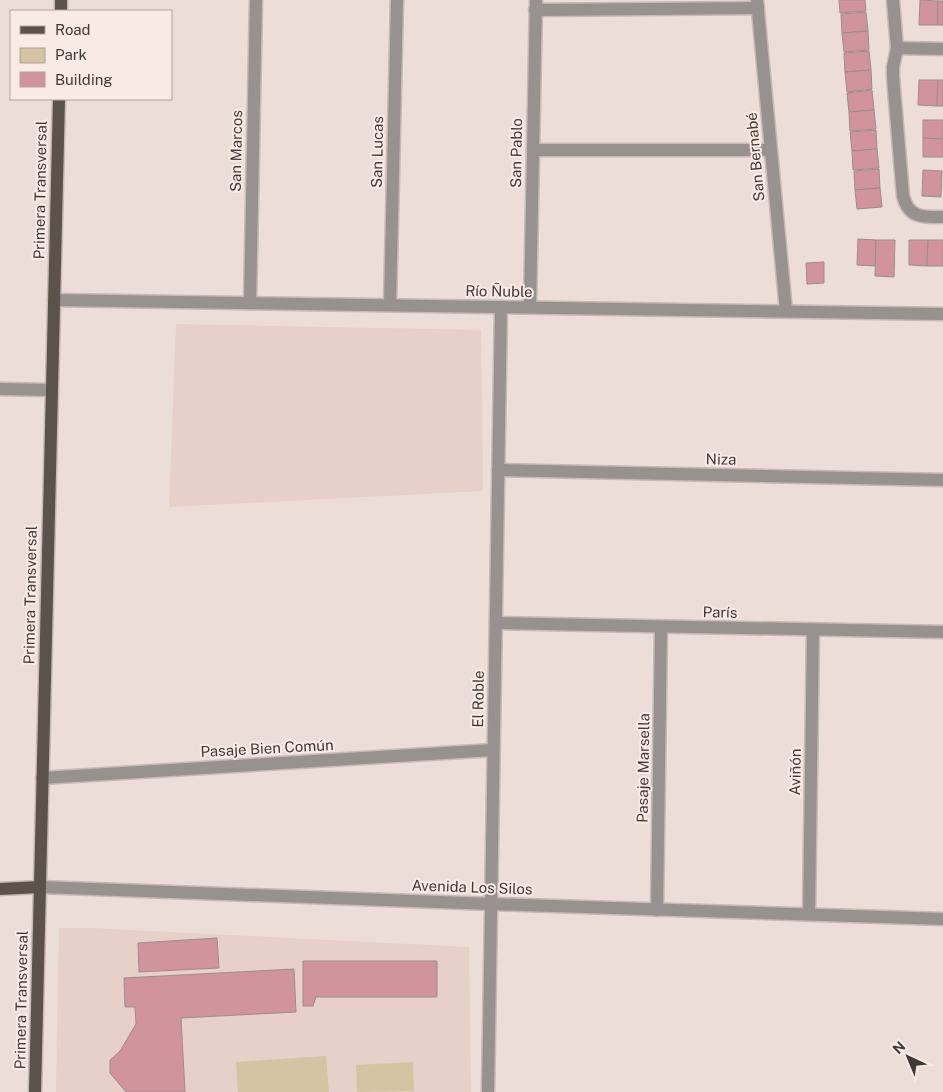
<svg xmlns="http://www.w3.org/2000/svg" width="943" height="1092" font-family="'Public Sans',sans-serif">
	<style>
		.built { fill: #e7d0ca }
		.green { fill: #d4c4a1 }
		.building { fill: #d1949c; stroke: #9b8d8f }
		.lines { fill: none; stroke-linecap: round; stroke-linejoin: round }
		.minor-casing { stroke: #c6b9b6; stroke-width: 15 }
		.major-casing { stroke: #c6b9b6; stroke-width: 15 }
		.minor { stroke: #97928f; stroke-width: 12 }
		.major { stroke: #5b524c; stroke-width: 12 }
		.labels { text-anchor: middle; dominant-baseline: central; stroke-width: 4; stroke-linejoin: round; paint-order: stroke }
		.street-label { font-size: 15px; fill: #3f3938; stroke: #faeae6 }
	</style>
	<rect width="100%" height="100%" fill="#ecddd9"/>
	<g class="built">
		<path d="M176 324 481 330 483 491 169 507Z"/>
		<path d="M59 928H89L469 947 471 1092H56Z"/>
	</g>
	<g class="green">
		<path d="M326 1056 329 1092H238L236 1062Z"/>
		<path d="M413 1062 414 1091 357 1092 356 1065Z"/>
	</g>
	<g class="building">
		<path d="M839 0H865L866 11 840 13Z"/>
		<path d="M920 0 938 1V25H919Z"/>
		<rect x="938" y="1" width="5" height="24"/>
		<path d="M866 12 868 31 842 33 841 14Z"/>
		<path d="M868 31 869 50 844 52 842 33Z"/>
		<path d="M869 51 871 70 845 72 844 53Z"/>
		<path d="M871 70 872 89 847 92 845 72Z"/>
		<path d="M919 80H938L937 106 918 105Z"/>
		<path d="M938 80H943V106H937Z"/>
		<path d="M872 90 874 110 849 112 847 93Z"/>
		<path d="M874 110 876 129 850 131 849 112Z"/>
		<path d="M923 120H943V139L923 138Z"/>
		<path d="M876 130 877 149 852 151 850 132Z"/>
		<path d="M923 138 943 139V157H923Z"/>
		<path d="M877 149 879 168 853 170 852 151Z"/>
		<path d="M879 169 880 188 855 190 854 171Z"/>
		<path d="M923 170 942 171 941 197 922 196Z"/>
		<path d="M880 188 882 207 857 209 855 190Z"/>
		<path d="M858 239 876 240 875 266 857 265Z"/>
		<path d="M876 240H895L894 277 875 276Z"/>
		<path d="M909 240H928L927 266 909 265Z"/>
		<path d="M928 240H943V266H927Z"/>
		<path d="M824 262V283L807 284 806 263Z"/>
		<path d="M217 938 219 968 139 972 138 943Z"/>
		<path d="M303 961H437V997H316L313 1006H303Z"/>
		<path d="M294 969 296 1012 181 1018 185 1092H126L110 1073V1060L120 1051 136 1024 135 1007H125L124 978Z"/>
	</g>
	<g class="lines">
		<g class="minor-casing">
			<g id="minor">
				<path d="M757 0 786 311"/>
				<path d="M893 0 897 48 893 67V77L903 196C909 219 924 217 943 217"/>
				<path d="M535 10 758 8"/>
				<path d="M897 48 943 49"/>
				<path d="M533 150H771"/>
				<path d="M54 300 943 314"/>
				<path d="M250 303 256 0"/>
				<path d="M390 305 397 0"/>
				<path d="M530 307 536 0"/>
				<path d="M0 389 52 390"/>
				<path d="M498 470 943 480"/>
				<path d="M496 623 943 632"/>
				<path d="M42 778 493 750"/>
				<path d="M40 887 491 904 943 919"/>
				<path d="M657 910 661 627"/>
				<path d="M809 914 813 630"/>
				<path d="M488 1092 501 307"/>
			</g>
		</g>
		<g class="major-casing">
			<g id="major">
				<path d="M61 11V0"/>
				<path d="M0 889 40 887"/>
				<path d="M35 1092 59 99"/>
			</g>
		</g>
		<use href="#minor" class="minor"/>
		<use href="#major" class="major"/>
	</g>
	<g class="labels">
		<g class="street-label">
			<text transform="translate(236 151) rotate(-89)">San Marcos</text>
			<text transform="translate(377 152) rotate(-89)">San Lucas</text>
			<text transform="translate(516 153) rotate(-89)">San Pablo</text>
			<text transform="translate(755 157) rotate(-95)">San Bernabé</text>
			<text transform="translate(40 190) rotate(-89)">Primera Transversal</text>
			<text transform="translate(499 291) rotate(1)">Río Ñuble</text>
			<text transform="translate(721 459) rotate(1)">Niza</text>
			<text transform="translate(30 595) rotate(-89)">Primera Transversal</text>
			<text transform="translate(720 612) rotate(1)">París</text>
			<text transform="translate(478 699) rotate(-89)">El Roble</text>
			<text transform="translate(267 748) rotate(-3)">Pasaje Bien Común</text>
			<text transform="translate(643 768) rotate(-89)">Pasaje Marsella</text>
			<text transform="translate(795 772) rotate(-89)">Aviñón</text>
			<text transform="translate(472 887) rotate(2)">Avenida Los Silos</text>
			<text transform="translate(21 1000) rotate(-89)">Primera Transversal</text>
		</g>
	</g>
	<rect x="10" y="10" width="162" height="90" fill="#faeae6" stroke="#afa3a0"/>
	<rect x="20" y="26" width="25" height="8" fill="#5b524c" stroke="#afa3a0"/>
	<text x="55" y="35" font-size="15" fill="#3f3938">Road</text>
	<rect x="20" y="48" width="25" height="15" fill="#d4c4a1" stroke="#afa3a0"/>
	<text x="55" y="60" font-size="15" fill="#3f3938">Park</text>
	<rect x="20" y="72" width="25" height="15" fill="#d1949c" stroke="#afa3a0"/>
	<text x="55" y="85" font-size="15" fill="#3f3938">Building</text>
	<g transform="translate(908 1057) rotate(316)" stroke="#faeae6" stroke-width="4" paint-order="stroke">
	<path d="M0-4L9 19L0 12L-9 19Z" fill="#3f3938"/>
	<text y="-8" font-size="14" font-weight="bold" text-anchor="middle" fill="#3f3938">N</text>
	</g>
</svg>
